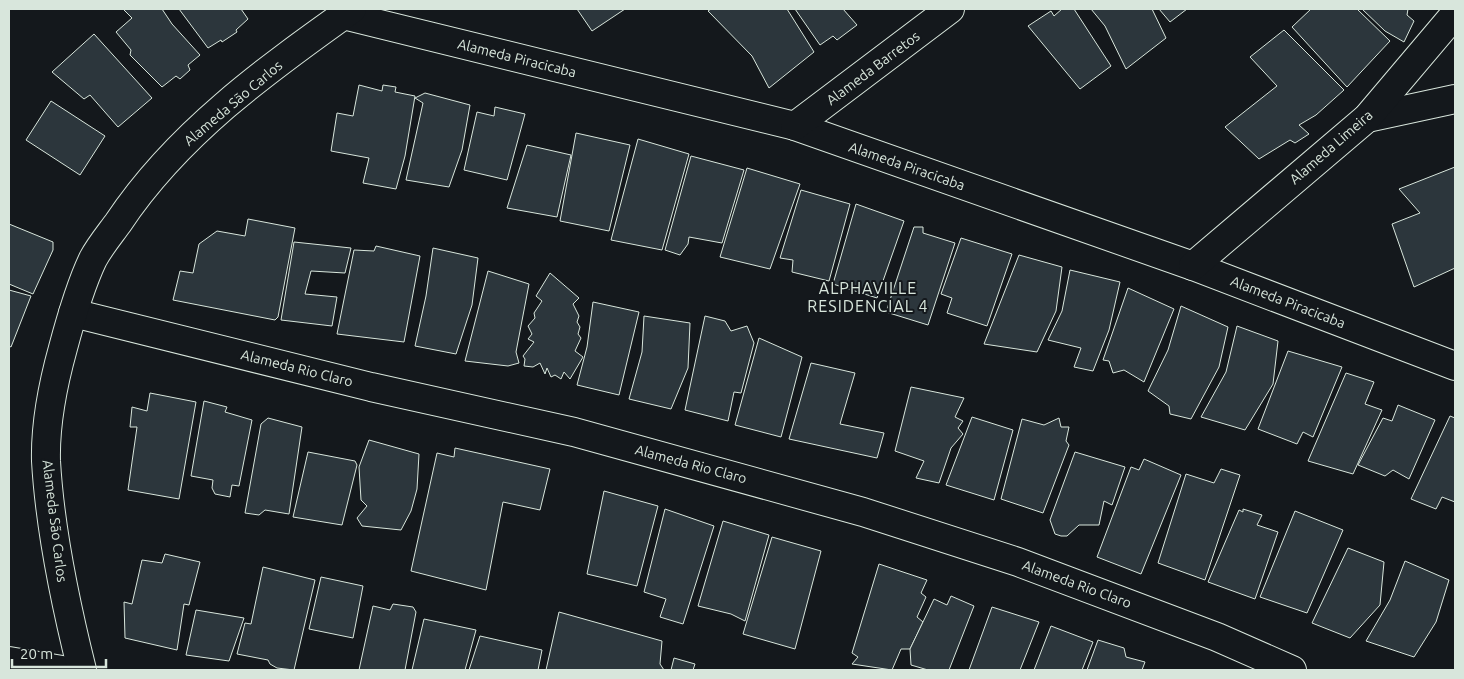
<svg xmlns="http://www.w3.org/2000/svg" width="1464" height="679" font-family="Ubuntu,sans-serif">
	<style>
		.building { fill: #2c363c; stroke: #d8e6dc }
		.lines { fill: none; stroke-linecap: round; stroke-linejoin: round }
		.minor-casing { stroke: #d8e6dc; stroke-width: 30 }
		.minor { stroke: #14181c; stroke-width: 28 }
		.labels { text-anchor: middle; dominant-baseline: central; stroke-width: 4; stroke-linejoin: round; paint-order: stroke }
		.street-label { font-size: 14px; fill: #d8e6dc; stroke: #14181c }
		.quarter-label { font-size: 16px; letter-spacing: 1px; fill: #d8e6dc; stroke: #14181c }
	</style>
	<rect width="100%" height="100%" fill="#14181c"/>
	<g class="building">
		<path d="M123 9H162L172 24 200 55 188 65 190 70 180 79 176 76 162 87 130 55 131 50 116 32 132 18Z"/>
		<path d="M179 9H241L248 19 236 30 237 32 222 42 221 40 208 48Z"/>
		<path d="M577 9H625L592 31Z"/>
		<path d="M711 9H787L814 52 769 88 752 56 708 11Z"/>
		<path d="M795 9H843L857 25 837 40 833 36 820 45Z"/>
		<path d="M1062 9H1074L1111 66 1080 89 1028 26 1051 11 1054 16Z"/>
		<path d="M1091 9H1152L1166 38 1126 69 1105 26Z"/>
		<path d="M1159 9H1187L1170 22Z"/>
		<path d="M1311 9H1357L1390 41 1347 87 1292 27Z"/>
		<path d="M1362 9H1408L1407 15 1414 21 1404 42 1385 31Z"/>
		<path d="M1284 30 1344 90 1316 115 1299 125 1309 134 1295 143 1290 140 1259 159 1225 127 1277 86 1250 57Z"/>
		<path d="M94 34 152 98 118 127 90 95 84 99 52 72Z"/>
		<path d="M359 85 382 91 383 85 396 87 395 92 415 96 405 156 396 189 363 183 369 158 331 151 337 113 353 116Z"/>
		<path d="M425 93 470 105 462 150 449 187 406 180 423 103 415 98Z"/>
		<path d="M51 101 105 136 80 175 26 140Z"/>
		<path d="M495 107 525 114 507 180 464 170 477 112 494 116Z"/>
		<path d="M576 133 630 145 609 231 560 221Z"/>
		<path d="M638 139 689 154 662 250 611 240Z"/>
		<path d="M527 145 571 155 557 217 507 208Z"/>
		<path d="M691 156 744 170 722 243 689 237 688 244 680 255 665 250Z"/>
		<path d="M1455 167V268L1414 287 1392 224 1420 213 1399 189Z"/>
		<path d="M747 168 800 184 770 269 720 257Z"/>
		<path d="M801 190 850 204 829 281 792 272 793 260 780 258Z"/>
		<path d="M856 204 904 221 877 298 833 284Z"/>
		<path d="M248 219 295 228 278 317 275 320 173 300 180 271 193 273 199 244 217 231 245 236Z"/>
		<path d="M9 224 53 242V250L33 294 9 284Z"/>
		<path d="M914 227H923V233L955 243 928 325 886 312Z"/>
		<path d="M961 238 1012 254 987 326 947 313 952 298 941 294Z"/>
		<path d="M294 242 351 248 345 273 311 271 305 294 337 297 332 326 281 320Z"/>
		<path d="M376 246 420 256 404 342 337 334 354 250 374 251Z"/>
		<path d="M433 248 478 258 472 305 456 354 415 346 426 296Z"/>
		<path d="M1019 255 1062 267 1056 311 1037 352 984 344Z"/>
		<path d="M1070 270 1120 282 1109 330 1093 371 1074 367 1081 348 1048 340 1062 311Z"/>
		<path d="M488 271 529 284 516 352 519 363 508 366 465 361Z"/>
		<path d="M550 273 579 298 573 304 579 316 577 322 580 327 578 334 581 338 575 351 583 357 570 379 564 372 561 379 555 375 551 377 547 368 545 374 540 363 533 367 524 366 525 359 523 356 534 342 528 339 532 334 528 326 535 318 534 313 542 301 536 296Z"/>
		<path d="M1128 288 1174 309 1144 382 1124 370 1113 373 1109 361 1103 360Z"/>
		<path d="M9 290 31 296 11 347 9 346Z"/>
		<path d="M593 302 639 312 619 395 577 385 587 347Z"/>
		<path d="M1181 306 1228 327 1219 367 1191 419 1170 414 1169 406 1148 391 1168 350Z"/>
		<path d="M644 316 690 323 688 368 671 409 629 399 642 352Z"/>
		<path d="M705 316 725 321 731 331 747 326 754 343 741 393 734 392 728 421 685 410Z"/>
		<path d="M1237 326 1278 341 1273 384 1245 430 1201 417 1226 372Z"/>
		<path d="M759 338 802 357 781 437 735 425Z"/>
		<path d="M1288 351 1342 367 1313 437 1303 432 1297 444 1258 429Z"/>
		<path d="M811 363 855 373 840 424 884 433 877 458 789 439Z"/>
		<path d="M1346 373 1374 382 1365 404 1382 410 1353 474 1308 461Z"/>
		<path d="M911 387 964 398 955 417 963 421 958 428 963 434 951 448 939 483 916 478 924 461 895 451Z"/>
		<path d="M150 393 196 402 179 499 128 490 137 427H130L132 407 147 411Z"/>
		<path d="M204 401 227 407 225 412 252 420 239 486 232 485 230 497 215 494 212 488 213 480 191 476Z"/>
		<path d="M1398 405 1435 420 1409 479 1393 470 1385 476 1358 465 1383 418 1392 421Z"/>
		<path d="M1450 416 1455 418V502L1442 497 1436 509 1411 499Z"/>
		<path d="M972 417 1013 430 994 500 946 485Z"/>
		<path d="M268 418 302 427 289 514 265 510 259 515 245 513 261 424Z"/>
		<path d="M1059 418 1061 427H1069L1066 441 1069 445 1043 513 1001 499 1022 419 1044 425Z"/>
		<path d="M369 440 419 454 417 489 411 511 401 530 362 526 357 518 367 506 361 500 359 467Z"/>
		<path d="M455 448 550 469 540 510 503 502 486 590 411 571 437 453 454 457Z"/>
		<path d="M308 452 355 461 357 465 342 525 293 517Z"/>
		<path d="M1075 452 1125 467 1112 505 1104 501 1099 525H1079L1067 536H1061L1055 534 1050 520Z"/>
		<path d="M1144 459 1181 475 1141 574 1097 557 1131 467 1139 470Z"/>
		<path d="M1221 469 1240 475 1205 580 1158 563 1186 474 1214 483Z"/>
		<path d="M604 491 658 506 637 586 587 574Z"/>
		<path d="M665 509 714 526 683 624 660 617 666 599 644 592Z"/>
		<path d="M1243 509 1262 515 1257 525 1278 532 1255 599 1208 582 1239 510 1243 512Z"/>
		<path d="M1295 511 1343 530 1307 613 1260 597Z"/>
		<path d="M723 521 769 535 745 621 731 614 698 606Z"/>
		<path d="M772 537 821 551 795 649 743 634Z"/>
		<path d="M1348 548 1384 562 1380 605 1350 638 1312 623Z"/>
		<path d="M165 554 200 562 189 605 184 604 177 650 125 638 124 602 132 604 142 560 162 563Z"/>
		<path d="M1405 561 1449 580 1436 622 1414 657 1366 641 1390 600Z"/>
		<path d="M879 564 927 580 921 593 926 597 917 617 923 622 910 649H901L892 670 852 664 858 657 852 653Z"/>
		<path d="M263 567 315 580 294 670 277 668 270 664 268 660 237 654 245 623 251 624Z"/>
		<path d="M321 577 363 586 353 638 309 629Z"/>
		<path d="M951 596 974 606 949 670H928L911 665 910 649 934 599 947 605Z"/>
		<path d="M393 604 413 607 416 612 405 670H359L373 606 390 610Z"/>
		<path d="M992 607 1039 622 1020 670H969Z"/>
		<path d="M196 610 244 618 229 661 186 655Z"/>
		<path d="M559 612 662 641 660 664 664 670H546Z"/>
		<path d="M424 619 476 630 465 670H412Z"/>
		<path d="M1051 626 1093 642 1082 670H1034Z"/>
		<path d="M480 636 542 650 538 670H469Z"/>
		<path d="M1098 640 1124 648 1126 657 1145 662 1142 670H1087Z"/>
		<path d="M674 658 695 664 693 670H671Z"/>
	</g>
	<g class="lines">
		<g class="minor-casing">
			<g id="minor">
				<path d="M343 15 795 126 1193 266 1455 366"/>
				<path d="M1367 118 1455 99"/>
				<path d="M795 126 950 9"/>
				<path d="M1193 266 1367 118 1455 14"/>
				<path d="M73 313 371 387 574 432 863 512 1018 562 1217 637 1292 670"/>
				<path d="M9 661 62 670"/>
				<path d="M82 670C65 602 50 531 46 461 45 423 53 384 63 348 71 318 80 286 93 259 100 246 110 234 118 223 177 134 266 70 352 9"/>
			</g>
		</g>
		<use href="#minor" class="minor"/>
	</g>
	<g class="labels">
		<g class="street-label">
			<text transform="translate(517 58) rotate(14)">Alameda Piracicaba</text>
			<text transform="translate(873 68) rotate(-37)">Alameda Barretos</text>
			<text transform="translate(233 103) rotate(-40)">Alameda São Carlos</text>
			<text transform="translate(1331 147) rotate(-41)">Alameda Limeira</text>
			<text transform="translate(907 166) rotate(19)">Alameda Piracicaba</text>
			<text transform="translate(1288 302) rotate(21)">Alameda Piracicaba</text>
			<text transform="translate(297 368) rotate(14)">Alameda Rio Claro</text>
			<text transform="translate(691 464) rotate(15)">Alameda Rio Claro</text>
			<text transform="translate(55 521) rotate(83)">Alameda São Carlos</text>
			<text transform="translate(1077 584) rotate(20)">Alameda Rio Claro</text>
		</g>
		<g class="quarter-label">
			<text x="868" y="288">ALPHAVILLE<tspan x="868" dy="18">RESIDENCIAL 4</tspan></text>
		</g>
	</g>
	<rect width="1464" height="679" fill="none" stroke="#d8e6dc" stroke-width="20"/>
	<path d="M12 659v8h94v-8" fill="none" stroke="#d8e6dc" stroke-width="2.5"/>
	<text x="20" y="659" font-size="15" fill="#d8e6dc" stroke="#14181c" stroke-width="4" paint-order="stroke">20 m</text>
</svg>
